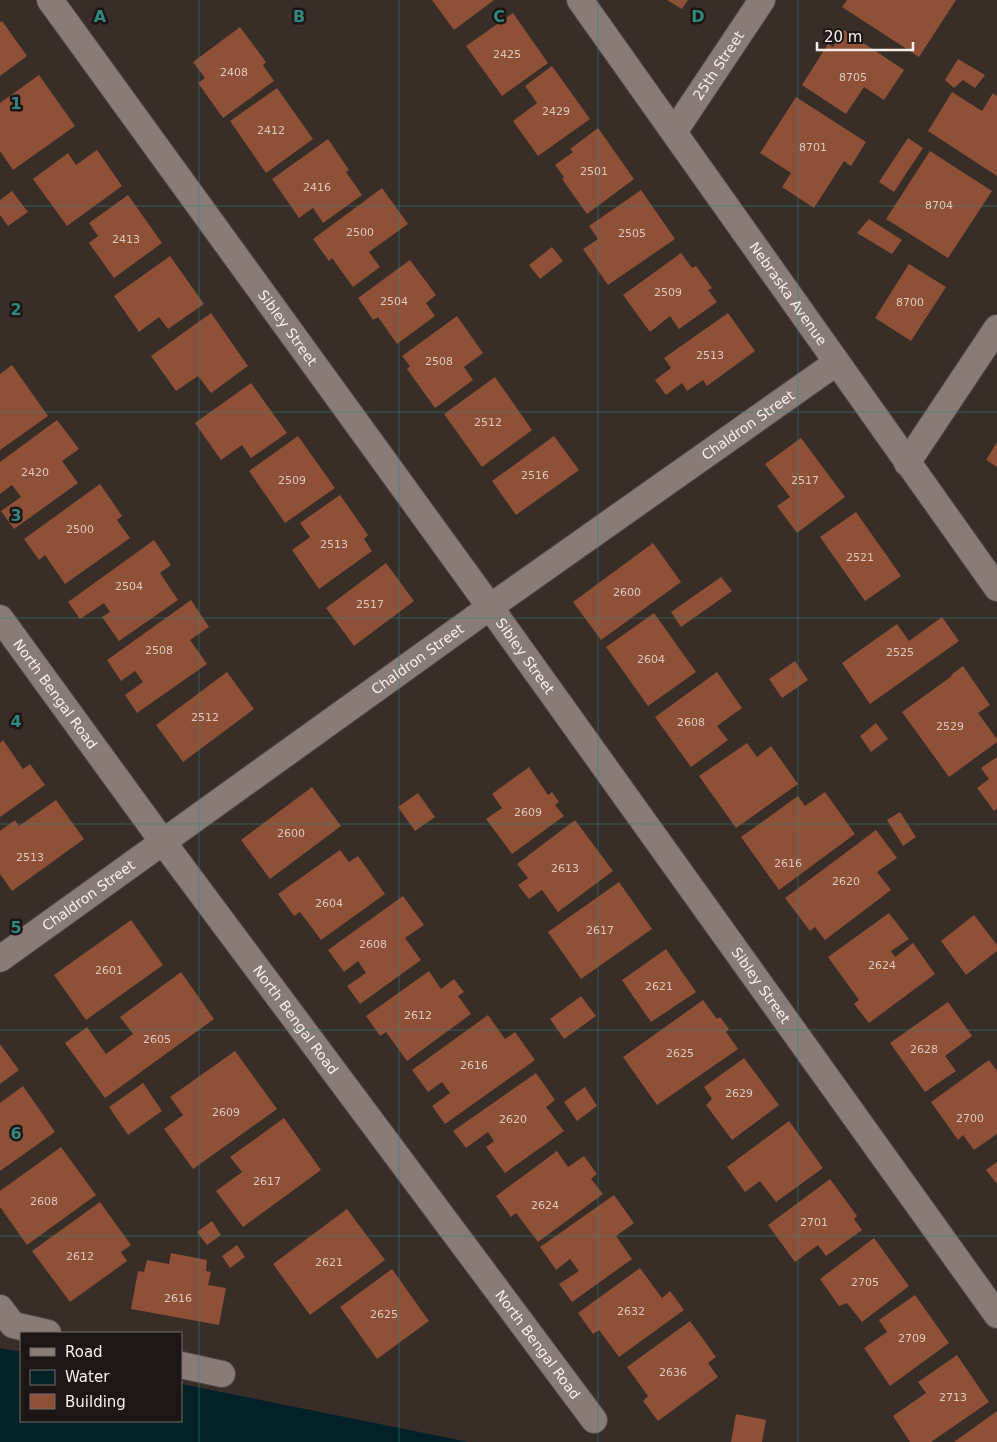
<svg xmlns="http://www.w3.org/2000/svg" width="997" height="1442" font-family="'DejaVu Sans',sans-serif">
	<style>
		.water { fill: #032227 }
		.building { fill: #8e5036 }
		.lines { fill: none; stroke-linecap: round; stroke-linejoin: round }
		.street-casing { stroke: #544946; stroke-width: 28 }
		.street { stroke: #897b76; stroke-width: 26 }
		.grid { fill: none; stroke: #328881; stroke-width: 1; stroke-opacity: 0.55 }
		.labels { text-anchor: middle; dominant-baseline: central; stroke-width: 5; stroke-linejoin: round; paint-order: stroke }
		.number-label { font-size: 11px; fill: #ddc7be }
		.street-label { font-size: 14px; fill: #f7efec; stroke: #1c1715 }
		.grid-label { font-size: 16px; text-anchor: middle; font-weight: bold; fill: #328881; stroke: #1c1715; stroke-width: 5; stroke-linejoin: round; paint-order: stroke }
	</style>
	<rect width="100%" height="100%" fill="#392d28"/>
	<path class="water" d="M0 1348 21 1352V1421H181V1384L469 1442H0Z"/>
	<g class="building">
		<path d="M432 0H494L454 30Z"/>
		<path d="M667 0H688L682 9Z"/>
		<path d="M847 0H956L919 57 842 7Z"/>
		<path d="M513 13 548 63 502 96 466 46Z"/>
		<path d="M2 21 27 56 0 76V22Z"/>
		<path d="M240 27 266 62 263 65 274 81 223 118 198 83 205 78 193 62Z"/>
		<path d="M844 30 904 70 884 100 864 87 846 114 802 85 828 44 833 47Z"/>
		<path d="M958 59 985 75 975 88 963 80 954 88 945 80Z"/>
		<path d="M552 66 590 119 538 156 513 121 537 103 525 86Z"/>
		<path d="M39 75 75 126 13 170 0 151V103Z"/>
		<path d="M277 88 313 139 266 173 230 121Z"/>
		<path d="M952 92 982 111 993 93 997 96V176L928 131Z"/>
		<path d="M796 97 866 142 851 166 844 161 814 208 782 187 791 173 760 153Z"/>
		<path d="M598 128 634 179 587 214 562 179 564 177 555 165 573 152 570 149Z"/>
		<path d="M908 138 923 148 894 192 879 182Z"/>
		<path d="M328 139 349 170 346 172 362 195 323 223 313 208 299 218 272 179Z"/>
		<path d="M97 150 122 186 67 226 33 179 68 153 76 165Z"/>
		<path d="M930 151 992 191 948 258 886 219Z"/>
		<path d="M382 188 408 224 369 252 380 267 353 287 332 258 329 261 313 239Z"/>
		<path d="M641 190 675 239 608 285 583 249 598 239 589 226Z"/>
		<path d="M12 191 28 212 8 226 0 215V200Z"/>
		<path d="M128 195 162 243 114 278 89 243 98 236 89 223Z"/>
		<path d="M869 219 902 240 892 254 857 233Z"/>
		<path d="M552 247 563 261 540 279 529 265Z"/>
		<path d="M681 253 692 268 696 266 712 288 708 290 717 302 679 329 670 316 650 332 623 295Z"/>
		<path d="M170 256 204 304 168 329 159 317 139 332 114 296Z"/>
		<path d="M410 260 436 295 426 303 435 316 397 344 378 317 373 320 358 298Z"/>
		<path d="M909 264 946 287 911 341 875 318Z"/>
		<path d="M211 313 248 366 211 393 198 376 176 391 151 356Z"/>
		<path d="M728 313 755 351 707 386 703 380 687 391 682 383 666 395 655 380 671 368 664 358Z"/>
		<path d="M457 316 483 353 464 367 473 380 435 408 407 369 410 366 402 356Z"/>
		<path d="M12 365 48 416 0 450V374Z"/>
		<path d="M495 377 532 430 482 467 444 414Z"/>
		<path d="M251 383 287 433 251 458 242 445 221 460 195 423Z"/>
		<path d="M57 420 79 449 62 461 78 483 14 529 1 511 21 497 12 485 0 494V462Z"/>
		<path d="M298 436 335 488 285 523 249 471Z"/>
		<path d="M554 436 579 470 516 515 492 481Z"/>
		<path d="M801 438 845 497 797 533 777 506 790 497 765 464Z"/>
		<path d="M997 442V467L986 460Z"/>
		<path d="M100 484 122 516 117 520 130 538 65 584 45 555 39 560 24 539Z"/>
		<path d="M340 495 368 535 364 539 372 551 319 589 292 550 310 537 300 523Z"/>
		<path d="M856 512 901 576 865 601 820 537Z"/>
		<path d="M154 540 171 565 160 573 178 600 119 641 102 617 110 612 104 603 80 619 68 602Z"/>
		<path d="M653 543 681 582 601 640 573 602Z"/>
		<path d="M386 563 414 601 354 646 326 608Z"/>
		<path d="M721 577 732 591 681 627 671 612Z"/>
		<path d="M191 600 209 627 190 640 207 664 137 713 125 695 143 682 135 671 121 681 107 660Z"/>
		<path d="M654 613 696 672 648 706 606 647Z"/>
		<path d="M942 617 959 641 870 704 842 663 897 624 909 641Z"/>
		<path d="M795 661 808 680 782 698 769 679Z"/>
		<path d="M963 666 990 705 978 713 997 739V742L949 777 902 712 952 676 951 675Z"/>
		<path d="M227 672 254 709 183 762 156 725Z"/>
		<path d="M717 672 742 708 717 726 728 740 691 767 655 717Z"/>
		<path d="M876 723 888 739 871 752 860 736Z"/>
		<path d="M3 740 23 769 30 764 45 785 0 817V743Z"/>
		<path d="M747 743 757 757 771 746 798 784 736 828 699 776Z"/>
		<path d="M997 757V809L994 811 977 788 989 779 981 768Z"/>
		<path d="M529 767 548 795 552 792 559 802 555 805 564 816 512 854 486 819 502 808 492 794Z"/>
		<path d="M312 787 341 826 270 879 241 840Z"/>
		<path d="M825 792 855 834 779 890 741 837 798 796 805 806Z"/>
		<path d="M418 793 435 817 415 831 398 807Z"/>
		<path d="M56 800 84 839 12 891 0 874V831L15 820 19 826Z"/>
		<path d="M900 812 916 837 903 846 887 820Z"/>
		<path d="M575 820 613 871 558 912 542 890 529 899 518 885 528 878 517 864Z"/>
		<path d="M876 830 897 858 877 872 891 890 825 940 815 927 810 931 785 898Z"/>
		<path d="M340 850 349 862 358 856 385 894 321 940 300 912 294 916 278 894Z"/>
		<path d="M619 882 652 929 581 979 548 932Z"/>
		<path d="M403 896 424 925 405 938 421 960 360 1004 347 986 366 973 358 961 344 972 328 950Z"/>
		<path d="M889 913 909 939 891 951 895 957 913 943 935 974 869 1023 854 1004 859 1000 828 957Z"/>
		<path d="M974 915 997 945V951L966 975 941 941Z"/>
		<path d="M131 920 163 965 86 1020 54 975Z"/>
		<path d="M666 949 696 992 651 1022 622 980Z"/>
		<path d="M429 971 441 989 454 979 464 992 458 996 471 1014 407 1061 386 1032 380 1036 366 1016Z"/>
		<path d="M181 972 214 1019 105 1098 65 1043 87 1027 106 1054 133 1034 120 1017Z"/>
		<path d="M581 996 596 1016 564 1039 550 1019Z"/>
		<path d="M703 1000 717 1019 720 1017 729 1029 726 1032 738 1049 657 1105 623 1057Z"/>
		<path d="M948 1002 972 1036 945 1056 956 1071 925 1092 890 1043Z"/>
		<path d="M488 1015 505 1039 515 1032 535 1060 445 1124 432 1106 450 1093 442 1082 428 1092 412 1070Z"/>
		<path d="M0 1044 19 1070 0 1084Z"/>
		<path d="M235 1051 277 1109 193 1169 164 1129 183 1115 170 1097Z"/>
		<path d="M744 1058 779 1105 732 1140 706 1105 712 1099 704 1087Z"/>
		<path d="M989 1060 997 1071V1134L974 1150 963 1135 958 1140 931 1102Z"/>
		<path d="M536 1073 555 1100 546 1107 564 1131 505 1173 486 1147 494 1141 488 1132 466 1148 453 1131Z"/>
		<path d="M143 1083 162 1111 128 1135 109 1107Z"/>
		<path d="M23 1086 55 1132 0 1171V1103Z"/>
		<path d="M585 1087 597 1106 577 1121 564 1102Z"/>
		<path d="M284 1118 321 1170 243 1227 216 1191 242 1172 230 1157Z"/>
		<path d="M789 1121 823 1168 776 1202 760 1181 745 1192 727 1167Z"/>
		<path d="M61 1147 96 1195 27 1245 0 1207V1191Z"/>
		<path d="M557 1151 568 1167 584 1156 597 1174 591 1179 603 1194 538 1242 516 1213 511 1217 496 1196Z"/>
		<path d="M997 1162V1184L986 1170Z"/>
		<path d="M830 1179 857 1216 854 1219 862 1230 826 1256 818 1245 795 1262 768 1225Z"/>
		<path d="M614 1195 634 1223 616 1236 632 1259 572 1302 559 1284 579 1271 570 1259 556 1270 540 1247Z"/>
		<path d="M100 1202 131 1245 121 1252 127 1261 70 1302 32 1251Z"/>
		<path d="M347 1209 385 1260 310 1315 273 1264Z"/>
		<path d="M212 1221 221 1235 207 1245 197 1232Z"/>
		<path d="M874 1238 909 1286 862 1322 847 1303 839 1306 820 1279Z"/>
		<path d="M237 1245 245 1257 230 1268 222 1256Z"/>
		<path d="M171 1253 207 1260 206 1271 211 1272 208 1285 226 1288 219 1325 131 1309 138 1271 144 1272 147 1260 169 1264Z"/>
		<path d="M640 1268 662 1298 670 1291 684 1310 619 1357 599 1330 593 1334 578 1313Z"/>
		<path d="M392 1269 429 1321 377 1359 340 1307Z"/>
		<path d="M915 1295 949 1343 890 1386 864 1348 887 1332 879 1320Z"/>
		<path d="M690 1321 716 1357 708 1363 718 1377 658 1421 643 1401 648 1396 627 1367Z"/>
		<path d="M957 1355 989 1402 931 1442H910L893 1416 926 1393 918 1382Z"/>
		<path d="M997 1411V1442H954Z"/>
		<path d="M736 1414 766 1420 762 1442H731Z"/>
	</g>
	<g class="lines">
		<g class="street-casing">
			<g id="street">
				<path id="s1" d="M50 0 490 607 997 1315"/>
				<path id="s2" d="M580 0 997 588"/>
				<path id="s3" d="M674 132 762 0"/>
				<path d="M907 463 997 328"/>
				<path id="s4" d="M0 618 163 842 594 1420"/>
				<path id="s5" d="M0 959 490 607 836 363"/>
				<path d="M0 1308 13 1325 48 1333"/>
				<path d="M181 1365 222 1374"/>
			</g>
		</g>
		<use href="#street" class="street"/>
	</g>
	<path class="grid" d="M199 0V1442M399 0V1442M598 0V1442M798 0V1442M0 206H997M0 412H997M0 618H997M0 824H997M0 1030H997M0 1236H997"/>
	<g class="labels">
		<g class="number-label">
			<text x="507" y="54">2425</text>
			<text x="234" y="72">2408</text>
			<text x="853" y="77">8705</text>
			<text x="556" y="111">2429</text>
			<text x="271" y="130">2412</text>
			<text x="813" y="147">8701</text>
			<text x="594" y="171">2501</text>
			<text x="317" y="187">2416</text>
			<text x="939" y="205">8704</text>
			<text x="360" y="232">2500</text>
			<text x="632" y="233">2505</text>
			<text x="126" y="239">2413</text>
			<text x="668" y="292">2509</text>
			<text x="394" y="301">2504</text>
			<text x="910" y="302">8700</text>
			<text x="710" y="355">2513</text>
			<text x="439" y="361">2508</text>
			<text x="488" y="422">2512</text>
			<text x="35" y="472">2420</text>
			<text x="535" y="475">2516</text>
			<text x="292" y="480">2509</text>
			<text x="805" y="480">2517</text>
			<text x="80" y="529">2500</text>
			<text x="334" y="544">2513</text>
			<text x="860" y="557">2521</text>
			<text x="129" y="586">2504</text>
			<text x="627" y="592">2600</text>
			<text x="370" y="604">2517</text>
			<text x="159" y="650">2508</text>
			<text x="900" y="652">2525</text>
			<text x="651" y="659">2604</text>
			<text x="205" y="717">2512</text>
			<text x="691" y="722">2608</text>
			<text x="950" y="726">2529</text>
			<text x="528" y="812">2609</text>
			<text x="291" y="833">2600</text>
			<text x="30" y="857">2513</text>
			<text x="788" y="863">2616</text>
			<text x="565" y="868">2613</text>
			<text x="846" y="881">2620</text>
			<text x="329" y="903">2604</text>
			<text x="600" y="930">2617</text>
			<text x="373" y="944">2608</text>
			<text x="882" y="965">2624</text>
			<text x="109" y="970">2601</text>
			<text x="659" y="986">2621</text>
			<text x="418" y="1015">2612</text>
			<text x="157" y="1039">2605</text>
			<text x="924" y="1049">2628</text>
			<text x="680" y="1053">2625</text>
			<text x="474" y="1065">2616</text>
			<text x="739" y="1093">2629</text>
			<text x="226" y="1112">2609</text>
			<text x="970" y="1118">2700</text>
			<text x="513" y="1119">2620</text>
			<text x="267" y="1181">2617</text>
			<text x="44" y="1201">2608</text>
			<text x="545" y="1205">2624</text>
			<text x="814" y="1222">2701</text>
			<text x="80" y="1256">2612</text>
			<text x="329" y="1262">2621</text>
			<text x="865" y="1282">2705</text>
			<text x="178" y="1298">2616</text>
			<text x="631" y="1311">2632</text>
			<text x="384" y="1314">2625</text>
			<text x="912" y="1338">2709</text>
			<text x="673" y="1372">2636</text>
			<text x="953" y="1397">2713</text>
		</g>
		<g class="street-label">
			<text stroke="none"><textPath href="#s3" startOffset="80">25th Street</textPath></text>
			<text stroke="none"><textPath href="#s2" startOffset="360">Nebraska Avenue</textPath></text>
			<text stroke="none"><textPath href="#s1" startOffset="405">Sibley Street</textPath></text>
			<text stroke="none"><textPath href="#s5" startOffset="919">Chaldron Street</textPath></text>
			<text stroke="none"><textPath href="#s1" startOffset="810">Sibley Street</textPath></text>
			<text stroke="none"><textPath href="#s5" startOffset="514">Chaldron Street</textPath></text>
			<text stroke="none"><textPath href="#s4" startOffset="94">North Bengal Road</textPath></text>
			<text stroke="none"><textPath href="#s5" startOffset="109">Chaldron Street</textPath></text>
			<text stroke="none"><textPath href="#s1" startOffset="1215">Sibley Street</textPath></text>
			<text stroke="none"><textPath href="#s4" startOffset="499">North Bengal Road</textPath></text>
			<text stroke="none"><textPath href="#s4" startOffset="904">North Bengal Road</textPath></text>
		</g>
	</g>
	<g class="grid-label">
		<text x="100" y="22">A</text>
		<text x="299" y="22">B</text>
		<text x="499" y="22">C</text>
		<text x="698" y="22">D</text>
		<text x="16" y="109">1</text>
		<text x="16" y="315">2</text>
		<text x="16" y="521">3</text>
		<text x="16" y="727">4</text>
		<text x="16" y="933">5</text>
		<text x="16" y="1139">6</text>
	</g>
	<rect x="20" y="1332" width="162" height="90" fill="#1c1715" stroke="#746d6b"/>
	<rect x="30" y="1348" width="25" height="8" fill="#897b76" stroke="#746d6b"/>
	<text x="65" y="1357" font-size="15" fill="#f7efec">Road</text>
	<rect x="30" y="1370" width="25" height="15" fill="#032227" stroke="#746d6b"/>
	<text x="65" y="1382" font-size="15" fill="#f7efec">Water</text>
	<rect x="30" y="1394" width="25" height="15" fill="#8e5036" stroke="#746d6b"/>
	<text x="65" y="1407" font-size="15" fill="#f7efec">Building</text>
	<path d="M817 42v8h96v-8" fill="none" stroke="#f7efec" stroke-width="2.5"/>
	<text x="824" y="42" font-size="15" fill="#f7efec" stroke="#1c1715" stroke-width="4" paint-order="stroke">20 m</text>
</svg>
